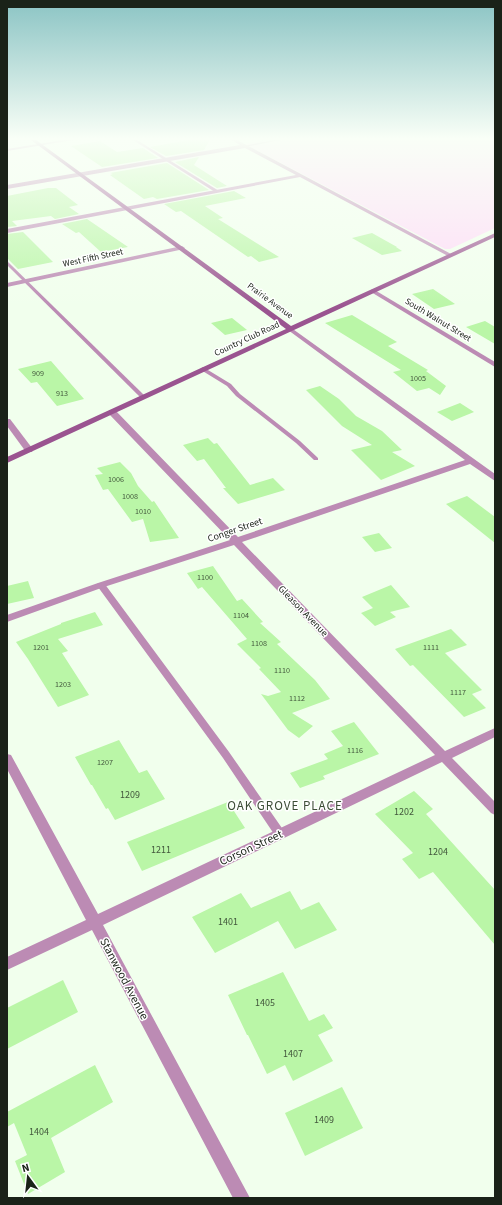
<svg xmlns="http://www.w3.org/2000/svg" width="502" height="1205" font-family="'Source Sans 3',sans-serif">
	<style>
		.green { fill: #fedaf7 }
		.building { fill: #baf6a7 }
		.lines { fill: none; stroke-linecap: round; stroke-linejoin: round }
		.lane { fill: #bc8bb4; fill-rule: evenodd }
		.street { fill: #bc8bb4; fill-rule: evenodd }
		.secondary { fill: #9a5490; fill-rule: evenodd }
		.labels { text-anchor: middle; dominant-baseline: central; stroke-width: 3; stroke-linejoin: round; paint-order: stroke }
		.number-label { font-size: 8px; fill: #42573c }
		.far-street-label { font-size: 9px; fill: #1a2218; stroke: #fff }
		.street-label { font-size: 10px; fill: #1a2218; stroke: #fff }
		.near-number-label { font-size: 10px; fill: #42573c }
		.near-street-label { font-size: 12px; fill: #1a2218; stroke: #fff }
		.near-neighbourhood-label { font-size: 13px; letter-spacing: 1px; fill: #3c4d36; stroke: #fff }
	</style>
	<rect width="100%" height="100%" fill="#f1ffed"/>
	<path class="green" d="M267 140H495V228L450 249H445L245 144Z"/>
	<g class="building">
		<path d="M189 140H210L204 150 166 156 150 147Z"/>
		<path d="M100 141 117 152 143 148 158 158 102 167 71 146Z"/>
		<path d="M199 157 194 165 227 186 217 188 175 162Z"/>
		<path d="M167 163 209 190 157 199 153 197 144 199 110 175 113 174 110 173Z"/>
		<path d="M48 188H56L78 205 69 207 79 214 55 219 51 216 12 221 17 226 7 227V196Z"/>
		<path d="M234 191 246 198 205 206 223 218 218 219 279 257 259 262 251 256 248 257 181 211 176 212 164 204Z"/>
		<path d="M87 219 128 247 101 252 79 232 76 233 62 224Z"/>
		<path d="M23 232 53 262 18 269 7 258V234Z"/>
		<path d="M372 233 397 247H396L402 251 382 255 352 238Z"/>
		<path d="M433 289 455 304 434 309 412 294Z"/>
		<path d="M352 315 397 342 388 346 428 370 426 371 446 386 440 395 429 388 417 391 393 372 401 370 325 323Z"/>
		<path d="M232 318 247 330 225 335 211 323Z"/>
		<path d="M485 321 495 327V344L466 327Z"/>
		<path d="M51 361 84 399 57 406 37 382 31 383 18 369Z"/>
		<path d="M320 386 339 399 356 416 382 431 402 450 392 452 415 466 381 480 351 450 372 445 342 426 306 390Z"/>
		<path d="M460 403 474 412 452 421 437 412Z"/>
		<path d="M208 438 214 444 217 443 250 485 273 478 285 490 238 504 223 488H226L204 459 197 461 183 445Z"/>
		<path d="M120 462 131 473 138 486 152 502 154 501 179 538 150 542 143 519 132 522 108 489 103 490 95 475 103 474 97 468Z"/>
		<path d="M467 496 495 517V543L446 504Z"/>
		<path d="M379 533 392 548 375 552 362 537Z"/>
		<path d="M213 566 237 601 242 599 263 622 260 623 281 642 277 644 315 680 330 699 292 713 313 726 299 738 288 730 261 694 268 696 281 692 259 669 261 668 237 644 247 639 202 587 198 589 187 573Z"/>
		<path d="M28 581 34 598 7 604V586Z"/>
		<path d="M391 585 410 607 390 612 396 617 375 626 361 613 373 608 362 597Z"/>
		<path d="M95 612 103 625 58 639 68 651 62 653 89 695 58 707 28 659 16 642 61 624V623Z"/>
		<path d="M451 629 467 645 445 653 482 690 472 694 486 708 464 717 413 665 410 666 395 649Z"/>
		<path d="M354 722 379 754 323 776 325 779 300 788 290 773 328 759 324 754 343 746 331 731Z"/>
		<path d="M119 740 139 773 147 770 165 799 115 820 108 808 106 809 92 785H91L75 757Z"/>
		<path d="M414 791 433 809 426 814 495 890V945L433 872 419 879 402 859 413 853 375 814Z"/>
		<path d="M228 802 245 828 142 871 127 842Z"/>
		<path d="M290 891 301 910 319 902 337 930 295 949 278 921 215 953 192 917 241 893 251 908Z"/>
		<path d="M283 972 309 1021 324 1014 333 1028 318 1035 333 1061 293 1081 285 1065 267 1074 248 1035H247L228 995Z"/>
		<path d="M63 980 78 1012 7 1049V1008Z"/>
		<path d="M95 1065 113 1102 51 1138 65 1172 28 1194 15 1161 27 1155 14 1123 7 1127V1112Z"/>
		<path d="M342 1087 363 1128 305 1156 285 1113Z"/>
	</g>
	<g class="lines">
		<g class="lane">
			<path d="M133 140H137L219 191 215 192Z"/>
			<path d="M274 140H281L245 147 243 146Z"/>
			<path d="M7 261 145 396V398H141L7 265Z"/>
			<path d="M203 367 231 384 240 394 300 441 318 458V460H314L296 443 236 396 227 386 201 370 200 369Z"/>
			<path d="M98 583H104L229 752 284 831 285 834 284 837 280 838 276 837 223 758 98 587 97 585Z"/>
		</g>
		<g class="street">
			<path d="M63 140H73L7 151V149Z"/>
			<path d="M232 140H237L453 255 448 256 300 177 7 233V229L296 175 245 148 7 189V185L240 145Z"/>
			<path d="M182 246 185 248 184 249 7 287V283Z"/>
			<path d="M373 289 495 362V367L371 292V290Z"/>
			<path d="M290 327 495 474V481L470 464 242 542 445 751 495 728V737L452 758 495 802V815L491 813 442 762 103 925 250 1198H233L92 930 7 970V957L86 920 7 769V754L11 755 98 914 435 755 234 545 104 587 7 622V615L98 583 230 540 109 414V410H115L238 537 465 460 288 330V328Z"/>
			<path d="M7 419H10L32 448 33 450 32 452H26L7 426Z"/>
		</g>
		<path class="secondary" d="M31 140H36L291 326 493 234 495 233V237L7 463V457L286 329Z"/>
	</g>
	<linearGradient id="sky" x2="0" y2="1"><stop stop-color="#8bc4c4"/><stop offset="0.45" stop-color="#f9fff7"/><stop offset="1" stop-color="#f9fff7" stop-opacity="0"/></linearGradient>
	<rect width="502" height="308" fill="url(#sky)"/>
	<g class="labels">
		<g class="number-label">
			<text x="38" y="373">909</text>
			<text x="418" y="378">1005</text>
			<text x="62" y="393">913</text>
			<text x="116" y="479">1006</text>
			<text x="130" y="496">1008</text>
			<text x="143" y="511">1010</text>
			<text x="205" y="577">1100</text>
			<text x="241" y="615">1104</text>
			<text x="259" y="643">1108</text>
			<text x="41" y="647">1201</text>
			<text x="431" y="647">1111</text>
			<text x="282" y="670">1110</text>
			<text x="63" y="684">1203</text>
			<text x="458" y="692">1117</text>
			<text x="297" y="698">1112</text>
			<text x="355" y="750">1116</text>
			<text x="105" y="762">1207</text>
		</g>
		<g class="far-street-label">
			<text transform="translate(93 258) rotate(-12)">West Fifth Street</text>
			<text transform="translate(270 301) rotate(36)">Prairie Avenue</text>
			<text transform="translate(438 320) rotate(31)">South Walnut Street</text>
			<text transform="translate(247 339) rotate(-25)">Country Club Road</text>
		</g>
		<g class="street-label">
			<text transform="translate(235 530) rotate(-19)">Conger Street</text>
			<text transform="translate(303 611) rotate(46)">Gleason Avenue</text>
		</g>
		<g class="near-number-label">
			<text x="130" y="795">1209</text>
			<text x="404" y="812">1202</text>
			<text x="161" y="850">1211</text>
			<text x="438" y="852">1204</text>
			<text x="228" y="922">1401</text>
			<text x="265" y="1003">1405</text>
			<text x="293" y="1054">1407</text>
			<text x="324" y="1120">1409</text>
			<text x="39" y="1132">1404</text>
		</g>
		<g class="near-street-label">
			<text transform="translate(251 848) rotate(-25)">Corson Street</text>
			<text transform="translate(124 979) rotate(62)">Stanwood Avenue</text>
		</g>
		<g class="near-neighbourhood-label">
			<text x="285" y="806">OAK GROVE PLACE</text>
		</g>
	</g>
	<rect width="502" height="1205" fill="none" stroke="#1a2218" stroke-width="16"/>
	<g transform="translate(28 1177) rotate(345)" stroke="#ffffff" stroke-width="3" paint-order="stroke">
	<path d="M0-3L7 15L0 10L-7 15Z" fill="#1a2218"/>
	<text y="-6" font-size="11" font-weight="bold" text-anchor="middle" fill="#1a2218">N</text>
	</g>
</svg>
